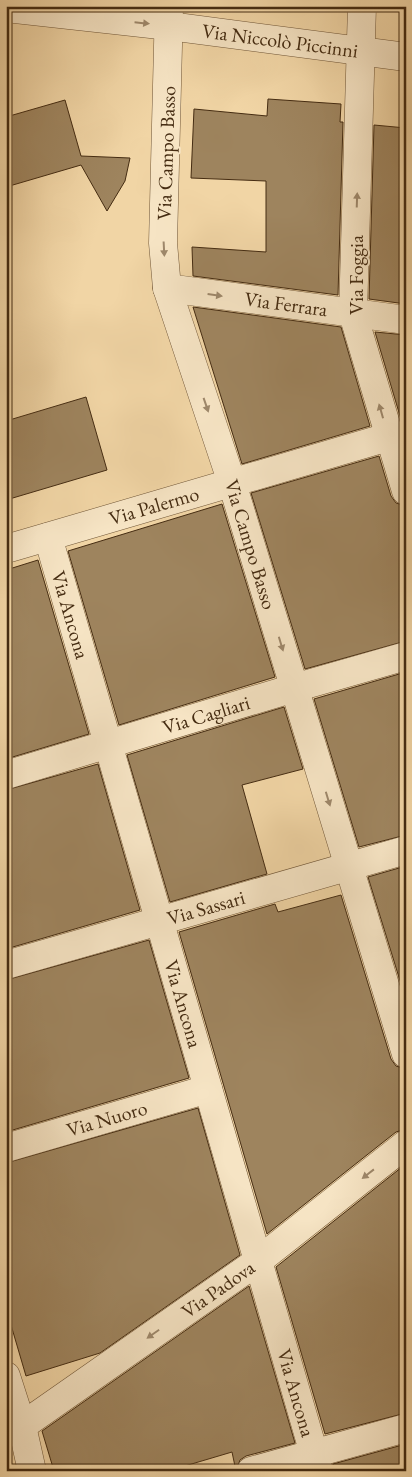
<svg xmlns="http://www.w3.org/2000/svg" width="412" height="1477" font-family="'EB Garamond',serif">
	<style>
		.building { fill: #9e845e; stroke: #452c12 }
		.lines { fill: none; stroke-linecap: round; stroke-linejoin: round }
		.minor-casing { stroke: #705637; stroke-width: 29 }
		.minor { stroke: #f6e4c4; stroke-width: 28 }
		.oneway { fill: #9e886b }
		.labels { text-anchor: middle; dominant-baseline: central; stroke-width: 4; stroke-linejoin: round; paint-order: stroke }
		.street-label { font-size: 20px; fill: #452c12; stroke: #f6e4c4 }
	</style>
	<rect width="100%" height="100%" fill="#f1d5a5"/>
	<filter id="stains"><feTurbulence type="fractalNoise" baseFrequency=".004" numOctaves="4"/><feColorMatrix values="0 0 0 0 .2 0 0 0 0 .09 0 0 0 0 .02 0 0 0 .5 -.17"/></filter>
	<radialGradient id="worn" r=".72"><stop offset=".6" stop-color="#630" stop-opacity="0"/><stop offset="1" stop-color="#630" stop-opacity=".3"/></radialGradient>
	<g class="building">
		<path d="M268 99 341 104 340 122H343L338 295 193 276 192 247 266 252V181L191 178 194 109 267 116Z"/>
		<path d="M65 100 81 156 130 158 125 181 107 211 81 165 6 187V117Z"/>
		<path d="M374 125 406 128V304L369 299Z"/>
		<path d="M193 307 341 327 370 426 242 464Z"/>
		<path d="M375 332 406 335V436Z"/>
		<path d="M86 397 107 470 6 500V421Z"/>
		<path d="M379 456 391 496 396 503 406 506V641L305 669 251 493Z"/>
		<path d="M222 504 275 677 119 725 68 551Z"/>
		<path d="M38 560 89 734 6 759V570Z"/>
		<path d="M406 672V835L359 847 314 699Z"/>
		<path d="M284 707 303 769 242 785 267 874 170 902 127 755Z"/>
		<path d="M98 764 140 910 6 949V790Z"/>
		<path d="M406 866V1000L368 877Z"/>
		<path d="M341 895 391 1059 396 1066 406 1069V1129L396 1132 267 1234 179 932 275 904 278 912Z"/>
		<path d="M149 940 189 1078 6 1132V980Z"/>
		<path d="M198 1108 240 1255 100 1353 26 1376 6 1308V1163Z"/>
		<path d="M402 1167 406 1178V1413L325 1434 276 1267Z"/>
		<path d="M249 1286 295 1443 246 1456 240 1460 236 1471 232 1452 168 1471H54L42 1431Z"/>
		<path d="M406 1444V1471H334L333 1464Z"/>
	</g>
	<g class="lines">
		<g class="minor-casing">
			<g id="minor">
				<path id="s1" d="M169 6 163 243 167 288 232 483 406 1054"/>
				<path d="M362 6 353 314 406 491"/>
				<path id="s2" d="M6 8 169 26 406 57"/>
				<path id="s3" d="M167 288 406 320"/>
				<path id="s4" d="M48 537 319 1471"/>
				<path id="s5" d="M6 549 388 437"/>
				<path id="s6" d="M6 775 294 688 406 656"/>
				<path id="s7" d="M6 965 406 850"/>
				<path id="s8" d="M6 1148 208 1089"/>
				<path d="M6 1376 22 1426 32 1471"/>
				<path id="s9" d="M22 1426 258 1261 406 1144"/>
				<path d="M251 1471 406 1428"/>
			</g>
		</g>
		<use href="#minor" class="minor"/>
	</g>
	<defs><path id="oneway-solid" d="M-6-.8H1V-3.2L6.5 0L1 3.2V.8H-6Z" transform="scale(1.25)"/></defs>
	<g class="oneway">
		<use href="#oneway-solid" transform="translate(142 23) rotate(6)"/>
		<use href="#oneway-solid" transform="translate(357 200) rotate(-88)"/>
		<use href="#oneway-solid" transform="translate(164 249) rotate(87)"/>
		<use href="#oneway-solid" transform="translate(215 295) rotate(8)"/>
		<use href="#oneway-solid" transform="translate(206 405) rotate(71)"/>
		<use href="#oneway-solid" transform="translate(381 411) rotate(-106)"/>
		<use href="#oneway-solid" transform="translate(281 644) rotate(73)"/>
		<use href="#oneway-solid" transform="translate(328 799) rotate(73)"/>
		<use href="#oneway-solid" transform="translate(368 1174) rotate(142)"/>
		<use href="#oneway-solid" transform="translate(153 1334) rotate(145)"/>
	</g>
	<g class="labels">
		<g class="street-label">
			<text stroke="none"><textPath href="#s2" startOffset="276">Via Niccolò Piccinni</textPath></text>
			<text transform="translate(166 153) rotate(-88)">Via Campo Basso</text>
			<text transform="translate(356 275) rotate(-90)">Via Foggia</text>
			<text stroke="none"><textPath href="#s3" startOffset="120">Via Ferrara</textPath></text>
			<text stroke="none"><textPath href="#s5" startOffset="154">Via Palermo</textPath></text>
			<text stroke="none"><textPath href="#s1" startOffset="552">Via Campo Basso</textPath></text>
			<text stroke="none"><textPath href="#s4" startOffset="81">Via Ancona</textPath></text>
			<text stroke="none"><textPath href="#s6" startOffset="209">Via Cagliari</textPath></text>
			<text stroke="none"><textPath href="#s7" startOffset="208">Via Sassari</textPath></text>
			<text stroke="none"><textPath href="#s4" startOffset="486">Via Ancona</textPath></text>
			<text stroke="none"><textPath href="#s8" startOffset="105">Via Nuoro</textPath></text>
			<text stroke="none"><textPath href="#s9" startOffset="239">Via Padova</textPath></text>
			<text stroke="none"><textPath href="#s4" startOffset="891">Via Ancona</textPath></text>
		</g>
	</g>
	<rect width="412" height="1477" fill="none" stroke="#f1d5a5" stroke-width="25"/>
	<rect x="8" y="8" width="397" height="1462" fill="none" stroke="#452c12" stroke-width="2.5"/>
	<rect x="12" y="12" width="387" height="1452" fill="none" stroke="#452c12"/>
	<rect width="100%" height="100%" filter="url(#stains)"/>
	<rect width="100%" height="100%" fill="url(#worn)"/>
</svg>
